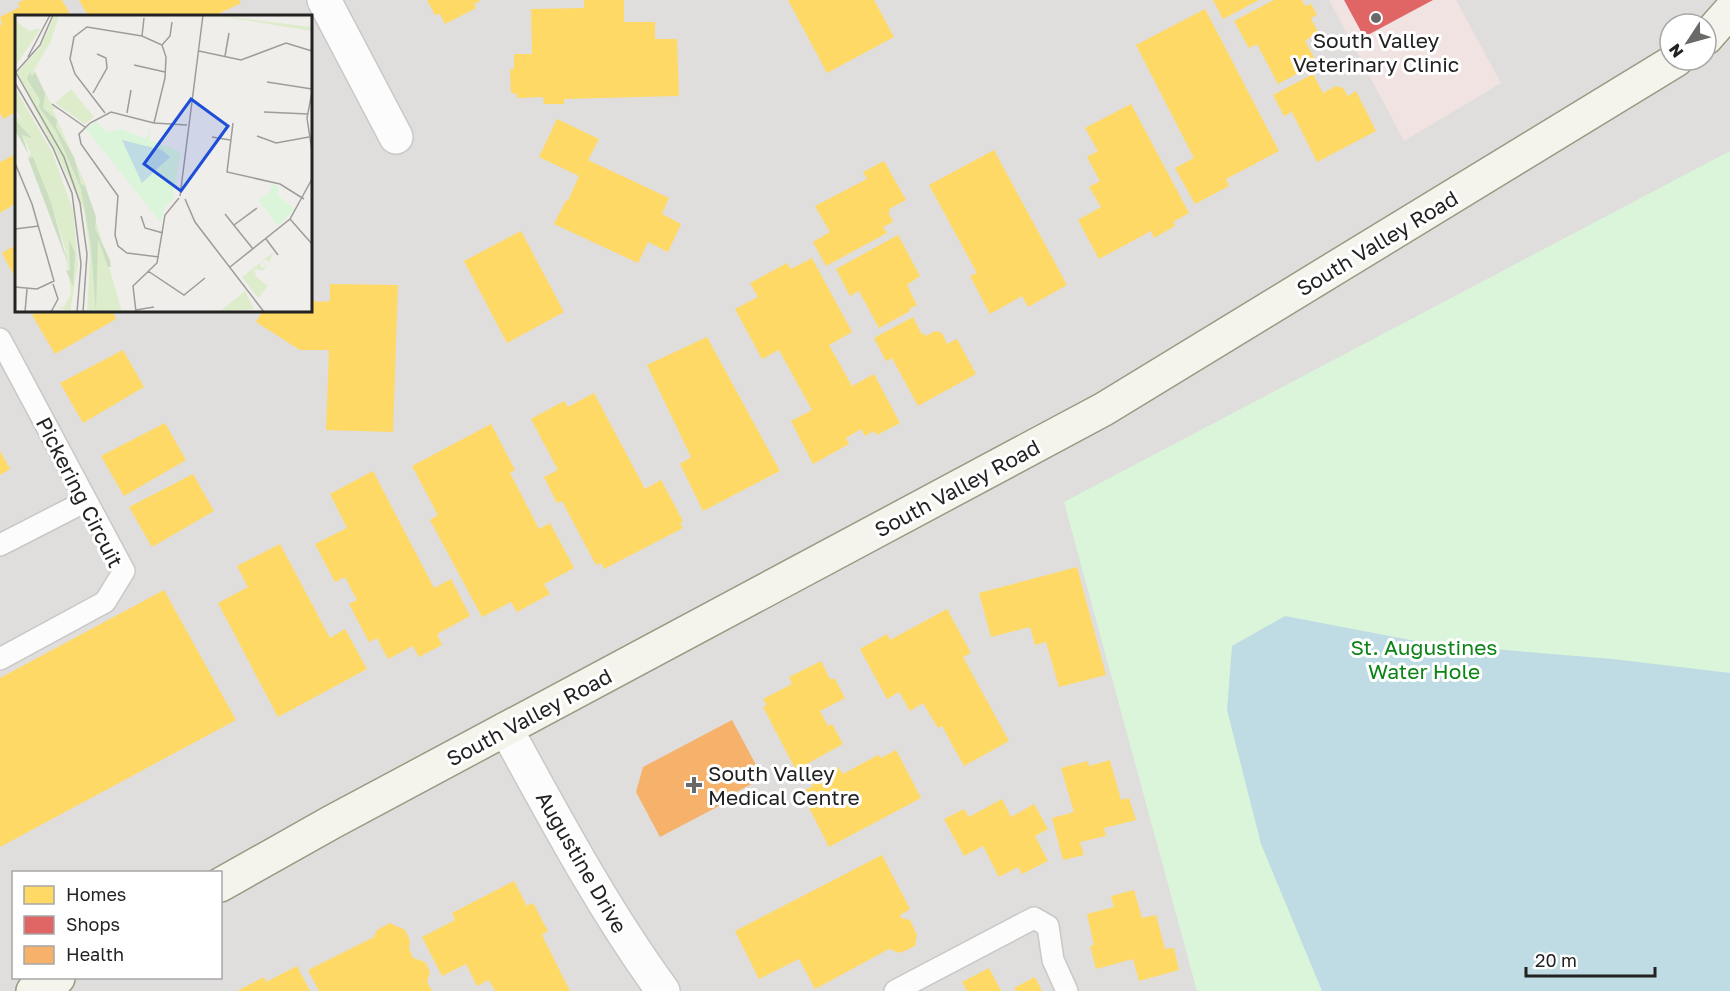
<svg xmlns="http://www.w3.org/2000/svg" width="1730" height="991" font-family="'Golos Text',sans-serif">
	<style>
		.residential { fill: #dfdedc; fill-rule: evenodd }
		.commercial { fill: #f1e3e1 }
		.park { fill: #daf5da }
		.water { fill: #bfdbe3 }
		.homes { fill: #ffd966 }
		.shops { fill: #e06666 }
		.health { fill: #f6b26b }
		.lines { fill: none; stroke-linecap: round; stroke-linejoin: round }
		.lane-casing { stroke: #c9c8c7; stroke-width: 24 }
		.street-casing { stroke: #c9c8c7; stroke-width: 36 }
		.secondary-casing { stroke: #999a82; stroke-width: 36 }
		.lane { stroke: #fdfcfc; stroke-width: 21 }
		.street { stroke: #fdfcfc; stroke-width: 33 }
		.secondary { stroke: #f4f4ed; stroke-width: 33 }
		.poi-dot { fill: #6a6968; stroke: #fff; stroke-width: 2 }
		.labels { text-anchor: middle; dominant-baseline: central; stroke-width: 6; stroke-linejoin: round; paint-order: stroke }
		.poi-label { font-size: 21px; fill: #222; stroke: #fff }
		.street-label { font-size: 21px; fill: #222; stroke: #fff }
		.park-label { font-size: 21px; fill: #0c8416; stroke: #fff }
		.inset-road { fill: none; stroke: #9e9c9b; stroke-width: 1.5 }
		.view { fill: #1d4ed8; fill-opacity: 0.15; stroke: #1d4ed8; stroke-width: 3 }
		.inset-edge { fill: none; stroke: #222; stroke-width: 3 }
	</style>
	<rect width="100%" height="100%" fill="#f0eeeb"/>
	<path class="residential" d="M0 0H1730V991H0ZM16 16H310V310H16ZM1670 24H1706V60H1670ZM14 872H220V978H14Z"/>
	<path class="commercial" d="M1329 0H1456L1501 83 1404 141Z"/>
	<path class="park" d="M1730 151V991H1197L1064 502Z"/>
	<path class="water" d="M1285 616 1431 644 1613 659 1730 673V991H1322L1261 844 1227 710 1232 646Z"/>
	<g class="homes">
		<path d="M24 0H62L71 16H16V112L3 119 0 113V26L2 24 0 17 20 7 18 3Z"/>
		<path d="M79 0H239L241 3 214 16H88Z"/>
		<path d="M427 0H481L474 4 476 8 445 24 440 14 435 15Z"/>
		<path d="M584 0H624V22H655V39H677L679 96 564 99V104H544L543 97 517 98V94L511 93 510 69H514V54H532L531 9 584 8Z"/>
		<path d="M788 0H874L894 37 827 73Z"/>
		<path d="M1213 0H1259L1223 19Z"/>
		<path d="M1274 0H1302L1305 6 1311 4 1317 15 1311 18 1318 32 1305 41 1317 63 1278 84 1257 44 1249 48 1234 21Z"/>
		<path d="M1205 9 1279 151 1226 179 1229 186 1195 204 1175 168 1194 158 1136 45Z"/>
		<path d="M1313 74 1323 93 1336 86 1343 88 1348 96 1356 91 1376 131 1317 162 1292 112 1284 116 1273 95Z"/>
		<path d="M1131 104 1189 213 1173 222 1175 226 1154 238 1151 231 1099 259 1078 220 1101 207 1089 187 1100 181 1087 157 1098 151 1085 128Z"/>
		<path d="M557 119 599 139 588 160 669 198 662 214 681 224 668 252 648 242 638 263 554 224 566 200 568 201 579 176 539 157Z"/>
		<path d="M994 150 1067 285 1028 307 1022 296 990 314 970 276 977 273 929 185Z"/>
		<path d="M16 154V203L0 213V162Z"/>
		<path d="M884 161 906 200 889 209 891 211 888 212 893 222 883 227 887 233 826 266 813 242 830 232 815 206 867 179 863 172Z"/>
		<path d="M521 231 564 312 507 343 464 261Z"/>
		<path d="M898 235 920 276 907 285 917 305 909 309 910 311 879 328 859 291 850 296 836 269Z"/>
		<path d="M16 245V279L2 253Z"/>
		<path d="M812 258 852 332 829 345 852 386 874 374 900 423 877 435 874 431 865 436 861 429 846 438 849 444 813 464 791 421 812 410 779 350 762 359 735 309 758 297 750 283 787 263 791 269Z"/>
		<path d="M330 284 398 285 393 432 326 430 329 350H300L256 322 263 310H310V298L317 302 330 301Z"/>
		<path d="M40 310H112L116 319 55 354 32 315Z"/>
		<path d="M913 317 922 335 924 333 926 336 935 331 942 333 947 344 957 339 976 374 918 406 892 358 886 361 874 338Z"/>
		<path d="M707 337 780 471 703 511 680 464 691 457 647 365Z"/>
		<path d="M123 350 144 387 83 423 60 383Z"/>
		<path d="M594 393 645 489 661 480 683 521 680 523 683 528 604 569 601 563 596 565 562 501 557 503 544 477 558 470 531 419 564 401 568 407Z"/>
		<path d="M165 423 186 460 124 496 101 456Z"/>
		<path d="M491 424 515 470 510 473 539 529 550 523 574 568 544 584 550 594 517 612 511 602 482 617 430 520 438 515 412 466Z"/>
		<path d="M0 451 10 469 0 475Z"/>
		<path d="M373 471 434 588 451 579 470 616 437 634 442 645 419 657 413 646 388 659 377 638 369 642 349 604 357 600 345 577 335 582 315 544 347 528 330 494Z"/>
		<path d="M193 474 214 511 152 547 129 507Z"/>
		<path d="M280 544 330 638 345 629 367 669 278 717 218 603 248 587 237 566Z"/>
		<path d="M1077 567 1106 675 1059 687 1046 642 1035 645 1030 627 991 637 979 593Z"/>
		<path d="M164 590 236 720 0 847V678Z"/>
		<path d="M947 609 971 653 963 657 1009 741 964 766 942 726 938 728 923 703 910 711 899 692 887 699 860 649 887 634 890 640Z"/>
		<path d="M821 661 830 679H835L845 698 820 711 828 726 832 724 843 744 796 770 763 707 767 705 763 699 792 684 789 677Z"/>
		<path d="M896 750 921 798 829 847 801 792 813 786 810 782 838 767 843 774 878 755 881 758Z"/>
		<path d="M1110 760 1121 800 1129 798 1136 820 1104 828 1106 836 1080 842 1084 855 1063 860 1052 818 1074 812 1061 768 1088 761 1089 766Z"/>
		<path d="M1002 799 1011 817 1034 804 1048 829 1035 836 1048 861 1022 874 1018 867 999 877 983 846 964 856 944 819 964 809 969 817Z"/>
		<path d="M882 855 910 909 900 915 901 918 910 920 917 935 915 946 900 953 889 949 815 989 799 959 759 979 735 931Z"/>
		<path d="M514 881 527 906 533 903 548 931 542 935 570 991H495L489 980 477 986 466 964 442 976 422 937 455 920 452 913Z"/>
		<path d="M1134 890 1142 918 1156 915 1165 949 1174 948 1179 970 1139 981 1133 959 1096 969 1090 946 1094 945 1087 914 1114 907 1111 896Z"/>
		<path d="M390 923 405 930 410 941 409 948 413 958 425 962 430 972 427 982 432 991H319L308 970 374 937 377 930Z"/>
		<path d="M297 966 310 991H237L264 977 266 982Z"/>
		<path d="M989 968 1001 991H967L962 982Z"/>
		<path d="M1035 977 1042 991H1016L1014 988Z"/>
	</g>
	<path class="shops" d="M1344 0H1433L1364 37Z"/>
	<path class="health" d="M732 720 763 778 717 802 719 806 660 837 636 792 643 767Z"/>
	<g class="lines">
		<g class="lane-casing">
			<g id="lane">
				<path d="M0 339 124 571 105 602 0 659"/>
				<path d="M0 545 86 501"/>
				<path d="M895 991 1034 918 1048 926 1053 960 1067 991"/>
			</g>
		</g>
		<g class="street-casing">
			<g id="street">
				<path d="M324 0 396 137"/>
				<path d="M506 729C555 818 603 909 663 991"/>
			</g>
		</g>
		<g class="secondary-casing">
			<g id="secondary">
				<path d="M1706 38 1730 11"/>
				<path d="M220 885 332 822 1104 409 1676 60"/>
				<path d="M33 991 58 978"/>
			</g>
		</g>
		<use href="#lane" class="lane"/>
		<use href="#street" class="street"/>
		<use href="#secondary" class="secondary"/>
	</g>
	<g class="poi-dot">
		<circle cx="1376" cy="18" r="6"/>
		<path d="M691 776h6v6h6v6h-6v6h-6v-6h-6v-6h6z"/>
	</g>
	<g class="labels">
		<g class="poi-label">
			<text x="1376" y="40">South Valley<tspan x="1376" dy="24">Veterinary Clinic</tspan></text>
			<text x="708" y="773" text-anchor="start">South Valley<tspan x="708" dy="24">Medical Centre</tspan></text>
		</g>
		<g class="street-label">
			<text transform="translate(1377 243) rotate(-31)">South Valley Road</text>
			<text transform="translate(957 488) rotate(-28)">South Valley Road</text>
			<text transform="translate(80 492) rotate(63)">Pickering Circuit</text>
			<text transform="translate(529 717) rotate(-28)">South Valley Road</text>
			<text transform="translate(582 862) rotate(60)">Augustine Drive</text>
		</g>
		<g class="park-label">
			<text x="1424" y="647">St. Augustines<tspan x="1424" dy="24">Water Hole</tspan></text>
		</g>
	</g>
	<g transform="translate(15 15)">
		<rect width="297" height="297" fill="#f0eeeb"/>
		<path d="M40 0H44L36 26 19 55 34 85 44 95 37 93 70 168 107 297H72L75 239 69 195 2 58 25 33ZM197 0 297 12V16ZM0 5 14 16 26 13 0 52ZM0 73 37 137 58 195 63 249 55 297 41 291 49 292 56 279 50 233 36 187 18 143H13L16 138 0 105V100L6 105 0 93ZM56 74 79 102 70 109 40 88ZM259 237 254 247 250 245 245 249 247 253 252 249 248 256 241 254 237 257 241 256 240 261 253 271 243 283 227 262ZM230 276 239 294 204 297Z" fill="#ddeccb"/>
		<path d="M15 57 17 62 20 57 30 78 28 93 42 105 41 112 59 142 66 169 70 171 81 202 80 213 95 245 96 252H93L83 224 81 297 76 231 66 174 41 116 24 92 25 85 12 64ZM0 105 17 123 7 120 14 140 0 115ZM18 142 36 187 53 249 13 143ZM54 225 60 238 58 271 51 255 55 256Z" fill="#cbdec1"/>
		<path d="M82 106 91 117 106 114 131 124 136 110 134 125 166 137 158 183 149 193 146 208 71 114ZM257 169 264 172 262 180 280 194 263 211 243 185 255 177Z" fill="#daf5da"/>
		<path d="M107 125 147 135 155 142 127 168Z" fill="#bfdbe3"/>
		<path class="inset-road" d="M127 21 129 3M147 30 155 21 157 7M184 36 226 45 271 28 297 36M210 41 214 18M13 42 35 0M119 50 150 57M0 56 49 142 65 188 72 239 68 297M1 57 25 30 38 0M252 67 297 74M0 68 38 133 57 178 66 249 62 297M297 77 292 103 297 136M78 78 92 53 91 43 82 39M37 89 70 112M249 97 293 99M90 98 60 59 55 44 59 22 72 12 127 21 147 30 151 42 150 63 139 108M112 98 116 75M218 108 212 157 265 169 289 184M242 121 261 128 294 122M197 122 215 125M0 148 17 189 39 266 22 274 0 272M165 181 188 0M170 184 180 207 249 297M210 199 238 234M126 201 130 213 148 218M275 204 297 229M219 210 242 193M0 214 24 211M251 224 263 240M144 242 112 238 103 231 100 220 103 181 66 129 64 119 75 108 96 97 139 108 172 110M215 252 275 204 297 164M133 256 169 280 190 263M121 295 139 292M10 297 12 274M36 297 43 284 38 269M121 297 118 271 142 248 150 200 164 183"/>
		<path class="view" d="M176 84 213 111 166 176 129 149Z"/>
		<rect width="297" height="297" class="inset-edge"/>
	</g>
	<rect x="12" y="871" width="210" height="108" fill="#ffffff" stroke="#a7a7a7" stroke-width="1.5"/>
	<rect x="24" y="886" width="30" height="18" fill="#ffd966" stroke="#a7a7a7" stroke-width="1.5"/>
	<text x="66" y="901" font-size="18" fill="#222222">Homes</text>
	<rect x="24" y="916" width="30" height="18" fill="#e06666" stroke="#a7a7a7" stroke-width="1.5"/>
	<text x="66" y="931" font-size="18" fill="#222222">Shops</text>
	<rect x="24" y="946" width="30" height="18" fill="#f6b26b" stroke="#a7a7a7" stroke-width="1.5"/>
	<text x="66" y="961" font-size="18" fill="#222222">Health</text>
	<g transform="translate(1688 42) rotate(234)"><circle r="28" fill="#ffffff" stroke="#a7a7a7" stroke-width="1.5"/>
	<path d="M0-4.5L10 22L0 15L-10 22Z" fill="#6a6968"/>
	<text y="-9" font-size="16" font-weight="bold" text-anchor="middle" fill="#222222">N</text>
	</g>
	<path d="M1526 967v9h129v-9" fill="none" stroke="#222222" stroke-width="3"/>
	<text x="1535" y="967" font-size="18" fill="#222222" stroke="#ffffff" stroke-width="4.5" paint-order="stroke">20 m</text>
</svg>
